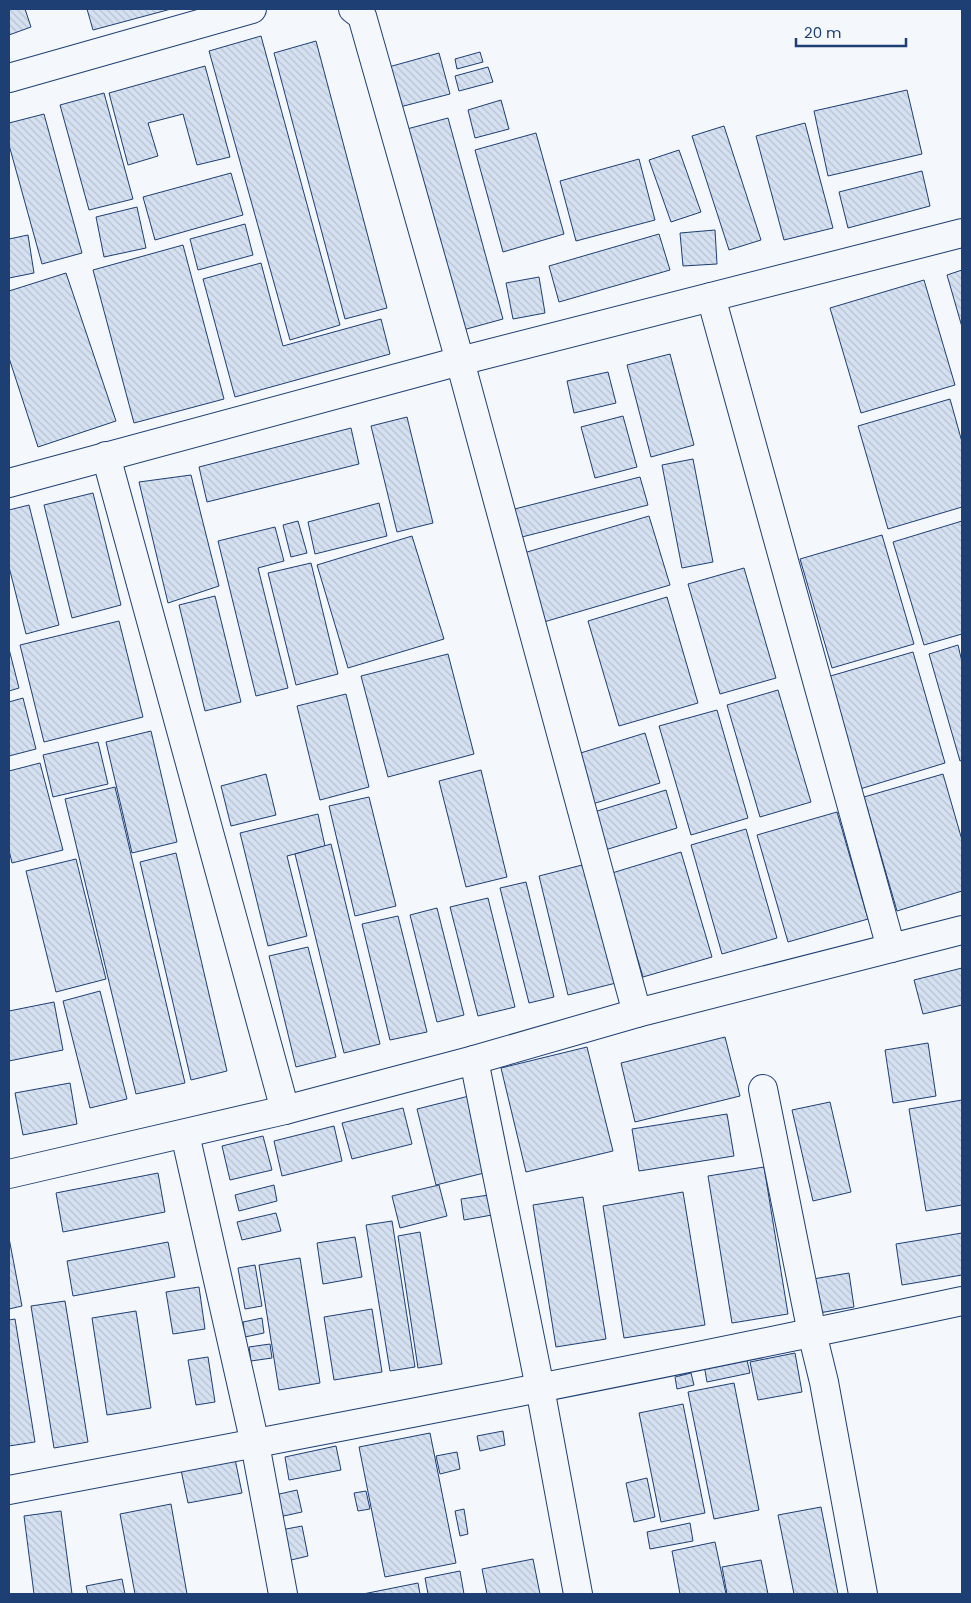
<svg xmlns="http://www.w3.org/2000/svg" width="971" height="1603" font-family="Poppins,sans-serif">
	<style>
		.building { fill: url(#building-back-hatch); stroke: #1d3f73 }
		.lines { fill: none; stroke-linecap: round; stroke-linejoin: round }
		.minor-casing { stroke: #1d3f73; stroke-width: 30 }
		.minor { stroke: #f4f7fb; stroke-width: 28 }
	</style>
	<defs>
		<pattern id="building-back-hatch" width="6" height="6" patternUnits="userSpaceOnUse" patternTransform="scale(1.25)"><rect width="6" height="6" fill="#d5e0f0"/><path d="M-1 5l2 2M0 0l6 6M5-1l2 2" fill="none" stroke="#b6c1d1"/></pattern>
	</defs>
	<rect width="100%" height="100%" fill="#f4f7fb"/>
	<g class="building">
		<path d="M9 9H25L31 27 9 35Z"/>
		<path d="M87 9H171L93 30Z"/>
		<path d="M261 36 340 325 290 340 209 51Z"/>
		<path d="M316 41 387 308 345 319 274 53Z"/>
		<path d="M480 52 483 62 457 69 455 59Z"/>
		<path d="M439 53 450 94 396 108 385 68Z"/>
		<path d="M205 66 230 157 197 165 183 114 148 123 158 156 128 165 109 93Z"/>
		<path d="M488 67 493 82 459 91 455 76Z"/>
		<path d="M907 90 922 154 828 176 814 111Z"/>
		<path d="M104 93 133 199 89 210 60 105Z"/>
		<path d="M501 100 509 129 475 138 468 110Z"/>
		<path d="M44 114 82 253 42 264 9 145V123Z"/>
		<path d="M448 118 503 319 463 330 407 129Z"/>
		<path d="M805 123 833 228 784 240 756 136Z"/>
		<path d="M724 126 761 240 729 250 692 136Z"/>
		<path d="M536 133 564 234 503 252 475 150Z"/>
		<path d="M679 150 701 212 671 222 649 160Z"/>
		<path d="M639 159 655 220 576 241 560 181Z"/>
		<path d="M922 171 930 206 848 228 839 192Z"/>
		<path d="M231 173 243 215 155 240 143 197Z"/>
		<path d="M137 207 146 248 104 257 96 217Z"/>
		<path d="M245 224 253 255 198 270 190 239Z"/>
		<path d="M715 230 717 264 683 266 680 233Z"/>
		<path d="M659 234 670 270 559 302 549 266Z"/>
		<path d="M28 235 34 273 9 278V239Z"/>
		<path d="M183 245 224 399 134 423 93 270Z"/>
		<path d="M261 263 283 346 381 319 390 354 235 397 203 279Z"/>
		<path d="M962 270V327L947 275Z"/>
		<path d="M66 273 116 421 38 447 9 358V291Z"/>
		<path d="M539 277 545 313 513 319 506 283Z"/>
		<path d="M924 280 955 385 861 413 830 308Z"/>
		<path d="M670 354 694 445 651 457 627 365Z"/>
		<path d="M608 372 616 403 574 413 567 381Z"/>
		<path d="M950 399 962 442V507L888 529 858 426Z"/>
		<path d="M623 416 637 467 595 478 581 427Z"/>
		<path d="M407 417 433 523 397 532 371 426Z"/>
		<path d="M351 428 359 464 207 502 199 467Z"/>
		<path d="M693 459 713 562 682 568 662 465Z"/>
		<path d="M191 475 219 586 168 603 139 482Z"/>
		<path d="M640 477 648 505 510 540 503 512Z"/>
		<path d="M93 493 121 605 72 618 44 505Z"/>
		<path d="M379 503 387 536 315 554 308 522Z"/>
		<path d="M29 505 59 625 26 634 9 567V510Z"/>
		<path d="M649 516 670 585 537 624 517 555Z"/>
		<path d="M298 521 307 553 291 557 283 525Z"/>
		<path d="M962 521V634L924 645 893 542Z"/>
		<path d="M275 527 284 561 258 568 288 688 256 696 218 541Z"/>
		<path d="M882 535 914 644 832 668 800 559Z"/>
		<path d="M412 536 444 639 348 668 317 565Z"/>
		<path d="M311 563 338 674 296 685 268 573Z"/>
		<path d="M744 568 776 678 720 694 688 584Z"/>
		<path d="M215 596 241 702 205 711 179 605Z"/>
		<path d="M667 597 698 703 619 726 588 621Z"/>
		<path d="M119 621 143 717 44 742 20 645Z"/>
		<path d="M958 645 962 662V760L960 761 929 654Z"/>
		<path d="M9 649 19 688 9 691Z"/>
		<path d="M913 652 945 763 860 789 827 677Z"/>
		<path d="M448 654 474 754 388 777 361 676Z"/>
		<path d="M778 690 811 802 760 817 727 705Z"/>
		<path d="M346 694 369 787 320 800 297 706Z"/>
		<path d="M23 698 36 749 9 756V702Z"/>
		<path d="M717 710 748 818 691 835 659 726Z"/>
		<path d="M151 731 177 842 132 853 106 742Z"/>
		<path d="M645 733 660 783 586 806 571 756Z"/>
		<path d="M98 742 108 784 53 797 43 755Z"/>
		<path d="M40 763 63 850 12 863 9 850V771Z"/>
		<path d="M481 770 507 877 466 887 439 781Z"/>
		<path d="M266 774 276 815 231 826 221 786Z"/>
		<path d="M943 774 962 840V891L897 911 864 797Z"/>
		<path d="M115 787 185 1083 136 1094 65 799Z"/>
		<path d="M666 790 677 828 605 850 594 812Z"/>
		<path d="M369 797 396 906 355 916 329 806Z"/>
		<path d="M837 812 868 919 788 942 757 835Z"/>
		<path d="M318 814 325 846 287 856 307 936 268 946 240 833Z"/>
		<path d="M746 829 777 938 722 954 691 845Z"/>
		<path d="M331 844 380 1044 344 1053 295 854Z"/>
		<path d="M681 852 712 957 643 977 612 873Z"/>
		<path d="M176 853 227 1071 191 1080 140 862Z"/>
		<path d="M76 859 106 979 56 992 26 871Z"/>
		<path d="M590 863 620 982 568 995 539 876Z"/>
		<path d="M526 882 554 997 529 1003 500 888Z"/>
		<path d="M488 898 515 1007 478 1016 450 907Z"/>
		<path d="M437 908 464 1015 437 1022 410 915Z"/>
		<path d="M398 916 427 1032 390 1040 362 924Z"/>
		<path d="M308 947 336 1057 296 1067 269 956Z"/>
		<path d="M962 968V1005L923 1014 914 980Z"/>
		<path d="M100 991 127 1099 90 1108 63 1001Z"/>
		<path d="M54 1002 63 1050 9 1061V1011Z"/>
		<path d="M725 1037 740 1096 635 1122 621 1063Z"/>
		<path d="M928 1043 936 1096 893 1103 885 1050Z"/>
		<path d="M587 1047 613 1151 526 1172 501 1068Z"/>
		<path d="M70 1083 77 1124 23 1135 15 1093Z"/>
		<path d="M469 1096 488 1172 436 1185 417 1109Z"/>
		<path d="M962 1100V1205L926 1211 909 1109Z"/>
		<path d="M830 1102 851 1192 813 1201 792 1110Z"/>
		<path d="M403 1108 412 1144 352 1159 342 1123Z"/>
		<path d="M727 1114 734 1156 639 1171 632 1129Z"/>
		<path d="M334 1126 342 1161 282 1176 274 1141Z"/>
		<path d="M263 1136 272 1170 230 1180 222 1146Z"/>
		<path d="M764 1167 788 1314 732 1323 708 1176Z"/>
		<path d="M158 1173 165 1212 63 1232 56 1193Z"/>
		<path d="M274 1185 277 1201 239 1211 235 1195Z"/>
		<path d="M439 1185 447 1216 400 1228 392 1196Z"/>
		<path d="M683 1192 705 1325 624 1338 603 1206Z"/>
		<path d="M489 1195 492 1215 464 1220 461 1199Z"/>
		<path d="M583 1197 606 1339 556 1347 533 1205Z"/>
		<path d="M276 1213 281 1231 242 1240 237 1222Z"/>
		<path d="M392 1221 415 1367 390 1371 366 1225Z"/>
		<path d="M420 1232 442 1364 418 1368 398 1236Z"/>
		<path d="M962 1233V1275L902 1285 896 1244Z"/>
		<path d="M355 1237 362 1277 323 1284 317 1243Z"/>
		<path d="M9 1238 22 1306 9 1309Z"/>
		<path d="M168 1242 175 1277 73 1296 67 1261Z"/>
		<path d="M300 1258 320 1383 279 1390 259 1265Z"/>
		<path d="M255 1265 262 1306 245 1309 238 1268Z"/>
		<path d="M849 1273 854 1307 819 1313 813 1279Z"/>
		<path d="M199 1287 205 1329 173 1334 166 1292Z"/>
		<path d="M65 1301 88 1442 54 1448 31 1306Z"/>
		<path d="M372 1309 382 1372 334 1380 324 1317Z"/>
		<path d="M136 1311 151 1408 107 1415 92 1318Z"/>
		<path d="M262 1318 264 1333 245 1337 243 1322Z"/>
		<path d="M15 1319 35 1442 9 1446V1320Z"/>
		<path d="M270 1344 272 1358 251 1361 249 1347Z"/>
		<path d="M795 1353 802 1392 758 1400 750 1362Z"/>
		<path d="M746 1356 750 1373 707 1382 704 1365Z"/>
		<path d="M208 1357 215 1402 196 1405 188 1360Z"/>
		<path d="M691 1373 694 1385 677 1389 675 1377Z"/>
		<path d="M734 1383 759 1510 714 1519 688 1392Z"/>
		<path d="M683 1404 705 1513 661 1522 639 1413Z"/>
		<path d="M503 1431 505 1445 480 1451 477 1436Z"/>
		<path d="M430 1433 456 1563 385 1577 359 1447Z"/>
		<path d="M336 1446 341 1470 289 1480 285 1457Z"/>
		<path d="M457 1452 460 1469 440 1474 436 1456Z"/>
		<path d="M235 1459 242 1493 188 1503 181 1470Z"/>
		<path d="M647 1478 655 1517 634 1522 626 1483Z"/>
		<path d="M297 1490 302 1512 279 1517 275 1495Z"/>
		<path d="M366 1491 370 1509 358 1511 354 1493Z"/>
		<path d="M171 1504 187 1594H135L120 1514Z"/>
		<path d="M821 1507 838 1594H794L778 1515Z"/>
		<path d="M464 1509 468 1534 460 1536 455 1511Z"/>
		<path d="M61 1511 72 1594H34L24 1516Z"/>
		<path d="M690 1523 693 1541 650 1549 647 1532Z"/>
		<path d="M302 1526 308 1556 287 1561 281 1530Z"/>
		<path d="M715 1542 726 1594H680L672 1551Z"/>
		<path d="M533 1559 540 1594H487L482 1569Z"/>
		<path d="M761 1560 768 1594H727L722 1567Z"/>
		<path d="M460 1571 464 1594H428L425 1578Z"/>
		<path d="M122 1579 125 1594H88L86 1586Z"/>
		<path d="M418 1583 420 1594H363Z"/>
	</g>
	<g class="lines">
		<g class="minor-casing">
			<g id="minor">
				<path d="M353 9 362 16 460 361 637 1013"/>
				<path d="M9 78 252 9"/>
				<path d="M711 297 891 948"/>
				<path d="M106 456 285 1110"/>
				<path d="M9 483 460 361 962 233"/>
				<path d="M474 1060 540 1388 578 1594"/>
				<path d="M763 1089 812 1333 824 1382 863 1594"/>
				<path d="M185 1134 255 1444 283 1594"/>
				<path d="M9 1174 285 1110 474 1060 637 1013 962 930"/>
				<path d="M9 1490C327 1430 645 1369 962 1301"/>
			</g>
		</g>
		<use href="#minor" class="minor"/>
	</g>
	<rect width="971" height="1603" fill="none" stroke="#1d3f73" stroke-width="20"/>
	<path d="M796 38v8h110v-8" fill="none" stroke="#1d3f73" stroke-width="2.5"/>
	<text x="804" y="38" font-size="15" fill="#1d3f73" stroke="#f4f7fb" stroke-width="4" paint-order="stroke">20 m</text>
</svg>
